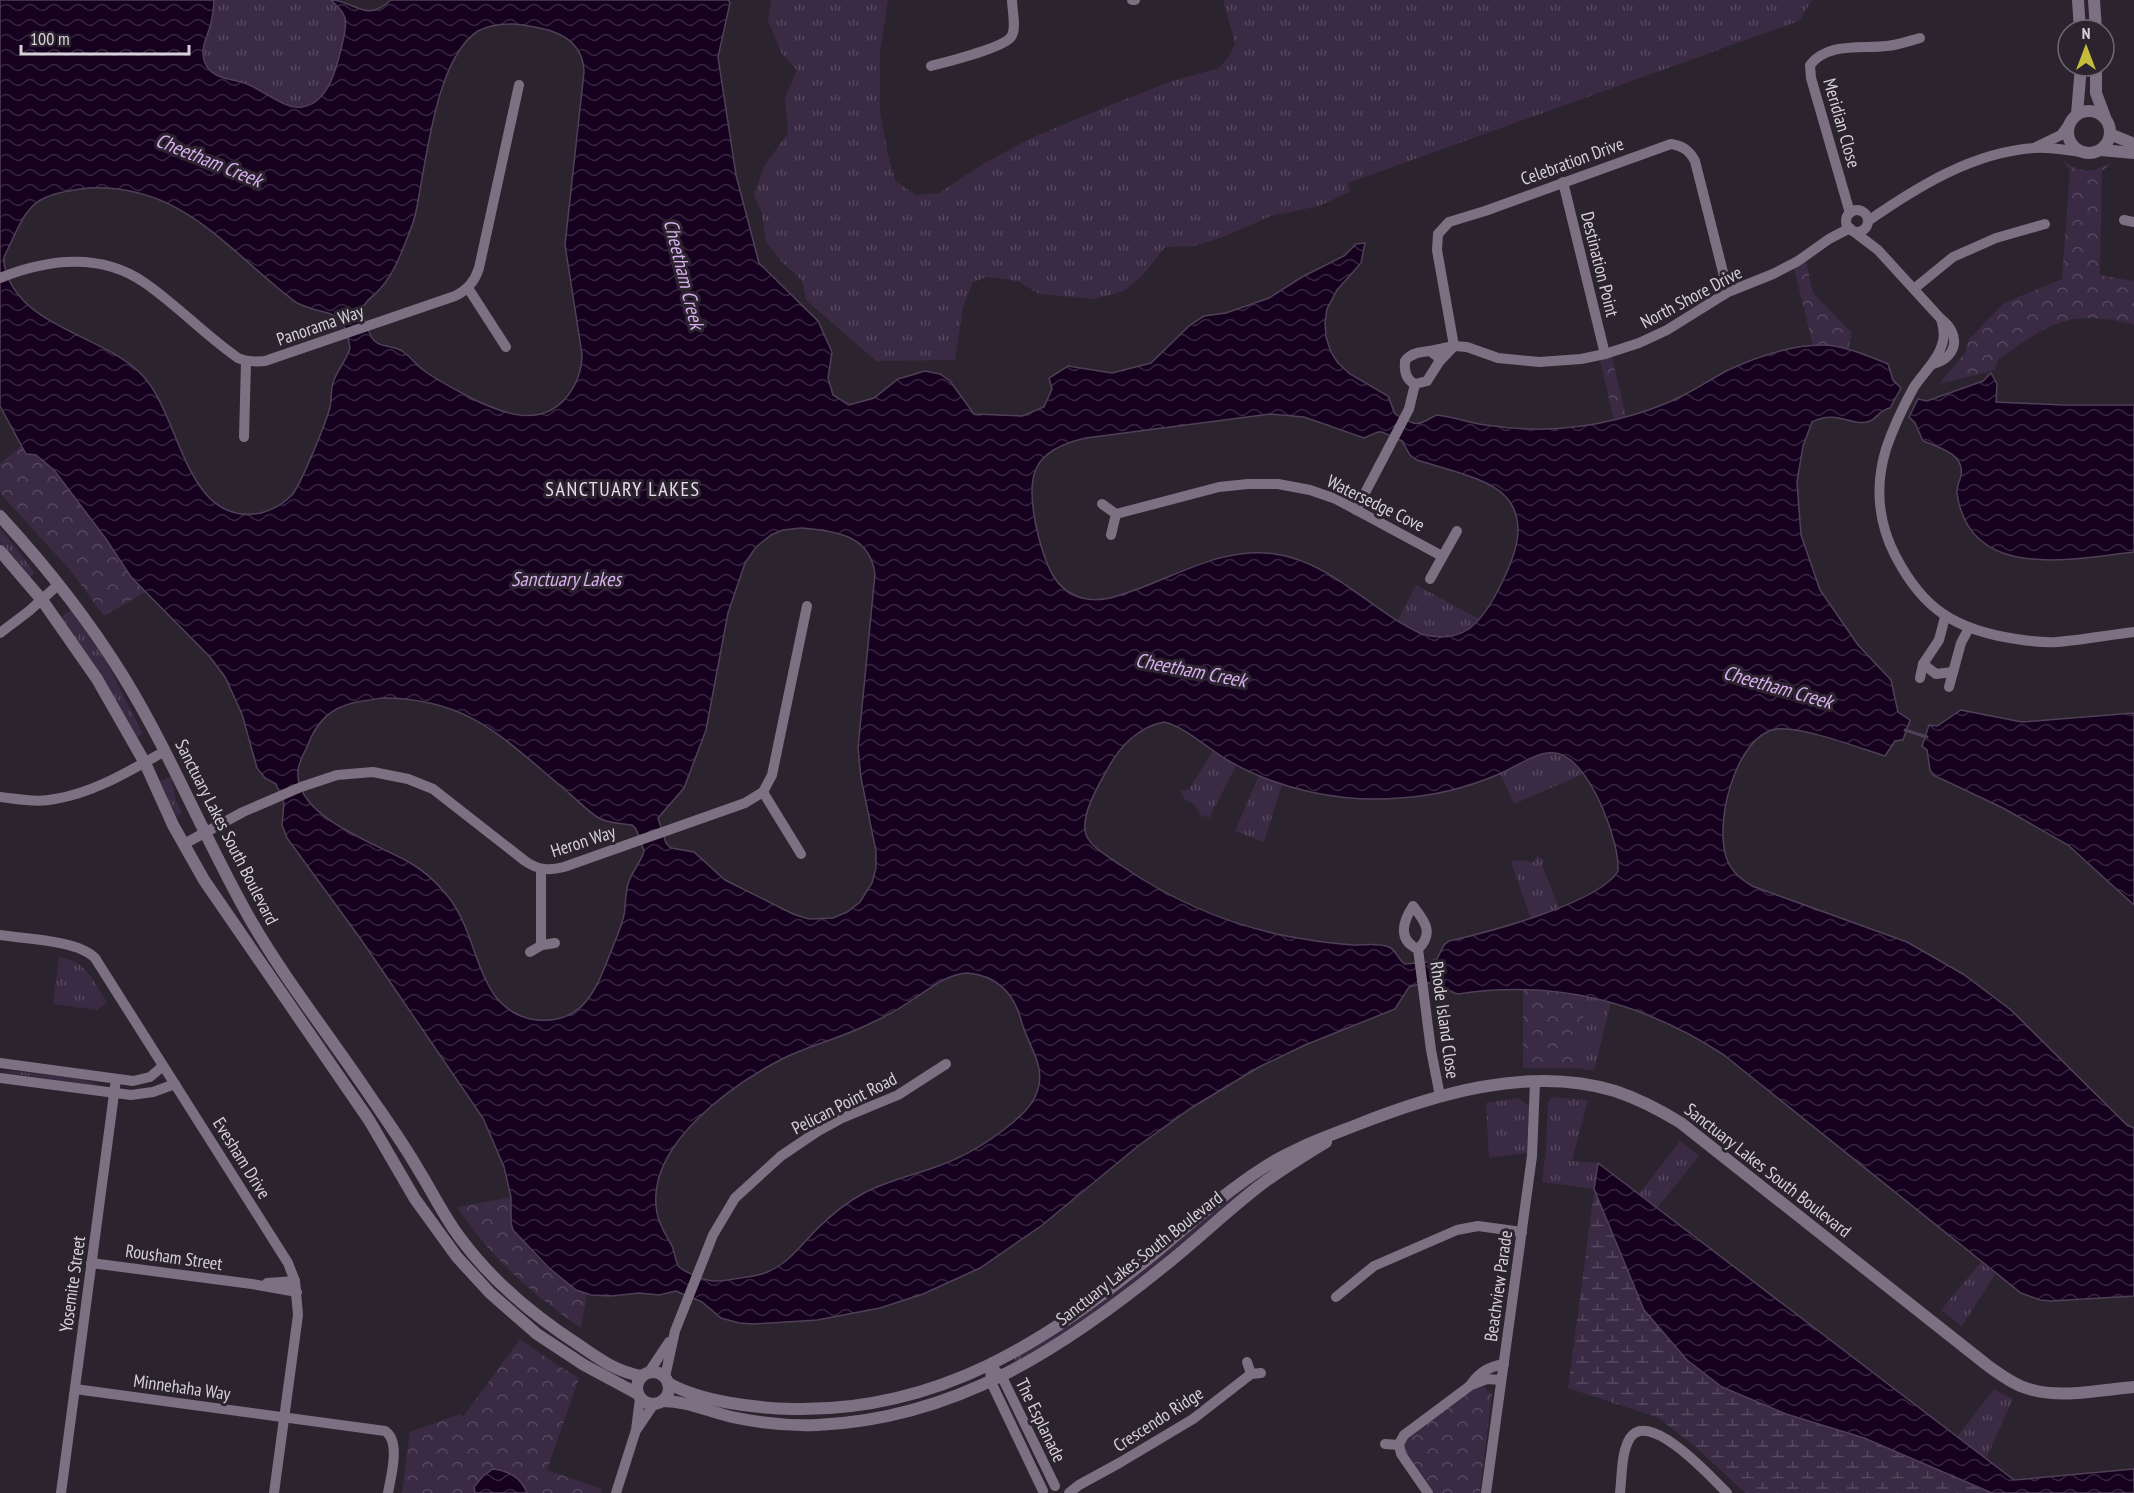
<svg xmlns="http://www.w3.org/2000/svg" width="2134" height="1493" font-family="'PT Sans Narrow',sans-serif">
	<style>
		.grass { fill: url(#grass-tufts) }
		.wetland { fill: url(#wetland-marsh) }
		.park { fill: url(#park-crowns) }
		.water { fill: url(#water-waves); stroke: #504057; stroke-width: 1.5; fill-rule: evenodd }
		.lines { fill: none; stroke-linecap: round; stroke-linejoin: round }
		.stream { stroke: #504057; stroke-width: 3 }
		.minor { stroke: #7c7082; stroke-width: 10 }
		.tertiary { stroke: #7c7082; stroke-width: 12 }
		.labels { text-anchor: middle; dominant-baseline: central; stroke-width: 6; stroke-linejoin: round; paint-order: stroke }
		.street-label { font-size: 18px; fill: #d7d2d9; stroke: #2b242f }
		.water-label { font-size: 20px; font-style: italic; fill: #d8aeed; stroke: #2b242f }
		.neighbourhood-label { font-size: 20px; letter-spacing: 1.5px; fill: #e7deed; stroke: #2b242f }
	</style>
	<defs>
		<pattern id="grass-tufts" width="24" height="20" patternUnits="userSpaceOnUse" patternTransform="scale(1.5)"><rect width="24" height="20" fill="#3a2a43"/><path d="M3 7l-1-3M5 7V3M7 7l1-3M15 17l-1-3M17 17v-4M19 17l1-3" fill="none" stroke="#56485e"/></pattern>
		<pattern id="wetland-marsh" width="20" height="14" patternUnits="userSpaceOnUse" patternTransform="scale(1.5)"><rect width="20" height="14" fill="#3a2a43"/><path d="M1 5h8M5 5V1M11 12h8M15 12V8" fill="none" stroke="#56485e"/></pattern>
		<pattern id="park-crowns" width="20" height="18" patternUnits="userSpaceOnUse" patternTransform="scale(1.5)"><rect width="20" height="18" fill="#3a2a43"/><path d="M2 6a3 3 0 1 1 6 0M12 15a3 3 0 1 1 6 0" fill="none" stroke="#56485e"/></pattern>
		<pattern id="water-waves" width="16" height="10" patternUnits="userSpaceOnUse" patternTransform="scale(1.5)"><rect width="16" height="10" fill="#16011f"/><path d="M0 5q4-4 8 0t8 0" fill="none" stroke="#37253f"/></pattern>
	</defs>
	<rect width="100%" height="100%" fill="#2b242f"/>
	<g class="grass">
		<path d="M214 0H331C336 5 343 10 345 18 347 27 344 36 342 45 337 67 329 103 302 107 285 110 261 88 244 83 229 78 212 79 205 63 199 49 208 36 211 23 213 15 214 8 214 0Z"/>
		<path d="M771 0H888L880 52V112L888 155 896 182 916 195 939 193 983 164 1029 139 1108 106 1169 82 1219 68 1229 56 1235 43 1223 0H1812L1799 21 1348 183 1350 192 1319 206 1271 216 1223 237 1194 246 1165 247 1143 275 1124 291 1094 299 1039 294 1018 281 987 277 973 282 963 307 955 360 876 361 806 300 802 280 783 263 766 242 762 213 754 195 764 166 788 133 785 97 797 70 782 54 768 21Z"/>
		<path d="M0 528 35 573 30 577 0 542Z"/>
		<path d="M1416 585 1479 619C1454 649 1425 637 1398 620Z"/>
		<path d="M71 610 106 661 143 734 137 737 98 670 61 617Z"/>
		<path d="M1213 751 1237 764 1209 818 1204 815 1202 817 1193 803C1188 802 1181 798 1181 791L1189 789Z"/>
		<path d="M1552 753 1567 758 1583 774 1514 804 1500 773 1538 755Z"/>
		<path d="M1259 775 1282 784 1264 842 1235 831Z"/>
		<path d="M171 777 176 800 182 813 176 816 160 781Z"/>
		<path d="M1537 856 1544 860 1542 865 1559 908 1531 919 1511 862 1516 860 1534 862Z"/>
		<path d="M59 957C86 960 94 982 107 1003L97 1010 53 1004Z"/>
		<path d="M1587 996 1611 1002 1594 1071 1574 1068Z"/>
		<path d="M10 1071 83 1079 101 1086 1 1072Z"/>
		<path d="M1552 1097 1588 1100 1572 1161 1598 1163 1594 1189 1542 1182 1546 1148 1548 1102Z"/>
		<path d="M1518 1098 1529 1106 1527 1153 1489 1158 1486 1103Z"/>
		<path d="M1680 1141 1699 1156 1657 1208 1639 1194Z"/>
		<path d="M1285 1159 1173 1255 1084 1322 1018 1365 1013 1357Z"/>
		<path d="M1981 1262 1995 1274 1962 1326 1941 1310Z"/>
		<path d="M1994 1389 2013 1399 1986 1459 1957 1437Z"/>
	</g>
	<path class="wetland" d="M1598 1163 2014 1480 2134 1469V1493H1745L1698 1449 1659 1418 1568 1388Z"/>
	<g class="park">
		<path d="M2062 159C2082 176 2093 172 2114 161L2102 171 2100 275 2134 281V325C2069 308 2050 323 1998 360L1995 370 1939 384 1965 353 1969 339 2004 303 2062 279 2070 171Z"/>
		<path d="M1806 262 1813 293 1852 333 1848 350 1824 345 1813 346 1794 268Z"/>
		<path d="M1612 357 1626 417 1614 420 1600 360Z"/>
		<path d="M21 446 26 454H33L42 458 54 470 106 539 125 569 145 592 104 616 70 570 0 493V464Z"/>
		<path d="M1523 989 1559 991 1587 996 1574 1068H1523Z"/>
		<path d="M511 1197V1223L513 1230C533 1254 558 1283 587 1294L581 1328C533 1295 489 1256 457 1207Z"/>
		<path d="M520 1339 554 1363 579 1378 547 1470 602 1489 601 1493H402L410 1432 460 1414 463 1417Z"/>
		<path d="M1477 1387H1484L1492 1394 1480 1493H1434L1401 1454 1404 1435Z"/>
	</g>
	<g class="water">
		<path d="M0 0H214C214 8 213 15 211 23 208 36 199 49 205 63 212 79 229 78 244 83 261 88 284 110 302 107 329 103 337 67 342 45 344 36 347 27 345 18 343 10 336 5 331 0 354 0 365 24 391 0H728L730 3 718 57 736 175 759 263 818 321 832 352 828 378 833 395 849 405 874 398 898 379 925 371 940 374 950 381 974 414 1022 416 1044 407 1052 389 1049 378 1068 366 1112 373 1151 363 1190 325 1204 316 1226 313 1269 298 1302 277 1344 256 1356 244 1365 243 1361 263 1337 290 1327 309 1325 322 1326 337 1331 352 1338 363 1350 374 1388 396 1395 414C1403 418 1414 427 1423 422 1429 420 1431 417 1437 415 1454 417 1470 423 1486 425 1530 432 1575 430 1618 419 1638 414 1659 407 1678 398 1695 390 1710 380 1726 371 1756 357 1789 345 1822 345 1844 345 1868 356 1888 364L1893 380 1901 388 1890 408C1878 411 1879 417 1870 421 1854 428 1837 409 1812 422L1803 446 1797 482 1801 535 1820 590 1858 645 1891 680 1898 712 1910 720 1903 740 1895 741 1885 756C1859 748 1802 726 1777 729 1735 734 1711 830 1729 864 1734 874 1742 880 1752 886L1907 942 1963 974 2011 1010 2127 1125 2134 1128V1296L2052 1301 2040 1300 2021 1293 1724 1055C1643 1002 1555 979 1458 994 1450 992 1446 988 1439 984 1431 981 1417 984 1409 987L1395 1009 1305 1045 1259 1067 1191 1108 1138 1146 1041 1226 980 1268 923 1294 880 1308 817 1320 754 1324 739 1323 721 1318 702 1302 676 1291 659 1295 639 1293 611 1296 591 1295 576 1290 549 1268 513 1230 511 1223V1197L504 1167 483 1118 360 938 287 838 282 825 284 803 276 784 265 778 257 768 242 714 225 677 210 657 131 577 106 539 54 470 36 455 26 454 0 406ZM513 24C544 27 583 33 584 72L565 245 582 354C582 371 577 385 565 399 538 429 499 412 469 397 455 389 440 382 426 372 417 366 411 357 402 351 392 344 377 349 371 336 367 328 361 315 364 306 367 299 375 295 380 289 391 277 398 262 404 246 408 236 412 227 415 216 426 168 434 59 478 31 489 25 501 24 513 24ZM89 188C185 184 228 252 297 303 328 318 344 305 350 348 347 359 338 369 334 380 330 389 332 398 330 407 326 423 301 484 292 495 284 503 272 510 261 513 185 528 181 416 143 376 106 336 27 329 7 275 5 268 3 264 4 257 29 205 28 195 89 188ZM1270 414 1304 417 1364 438 1378 432H1382L1402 441 1410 455 1417 460C1441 468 1489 478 1505 496 1514 505 1518 518 1518 530 1518 556 1491 612 1470 628 1456 638 1439 639 1422 634 1371 611 1332 562 1275 554 1226 546 1180 574 1135 590 1118 596 1101 603 1082 598 1071 595 1060 587 1054 577 1040 555 1024 491 1037 467 1046 449 1068 442 1086 438ZM801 528C834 531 870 534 875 574L858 748 861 778 876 851V868L872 883 860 902 847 912 833 918 809 919 793 914 725 880 694 852 671 848 666 843 658 818 684 788 706 730 728 613 745 563 756 547 771 535 783 530ZM382 698C467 698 501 736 562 787 572 795 591 815 601 819 611 824 622 823 632 825L636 829 644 851C641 863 631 872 628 884 625 894 626 905 624 915 621 928 615 941 610 954 596 990 583 1024 537 1020 521 1019 505 1009 495 996 474 966 471 923 446 894 436 882 426 872 412 864 381 845 294 818 298 771 298 762 306 751 309 742 324 706 347 703 382 698ZM1164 722C1188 728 1207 749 1229 761 1280 790 1342 803 1400 798 1433 796 1466 788 1497 775 1512 769 1527 758 1542 754 1550 752 1557 752 1564 756 1592 769 1620 842 1618 871 1600 903 1485 933 1449 941L1444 945 1437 959 1429 962 1405 964C1397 959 1396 948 1386 946 1376 943 1364 945 1354 945 1337 944 1321 942 1304 939 1238 929 1174 902 1119 864 1108 856 1086 845 1085 830 1083 811 1098 786 1107 770 1119 747 1138 727 1164 722ZM967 973C996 975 1014 993 1021 1020 1028 1047 1049 1067 1035 1097 1030 1108 1020 1116 1011 1124 990 1141 966 1156 941 1165 915 1175 889 1180 864 1193 847 1202 831 1215 817 1229 800 1246 787 1266 762 1274 754 1276 720 1282 713 1281 703 1280 687 1273 679 1267 675 1261 675 1253 672 1246 666 1235 659 1225 657 1213 644 1145 734 1083 786 1057 814 1044 844 1037 871 1023 887 1016 901 1008 915 998 932 987 946 975 967 973Z"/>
		<path d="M1991 373 1997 384 1996 402 2063 405H2134V552C2071 559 1969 582 1957 493 1956 487 1960 481 1961 475 1965 454 1938 447 1923 441L1915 423 1909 417 1918 399 1927 401 1983 381Z"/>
		<path d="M1961 710 2022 722 2134 713V905L2068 845 2003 808 1933 775 1930 770 1927 750 1922 746 1929 725 1937 726Z"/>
		<path d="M1598 1163 2014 1480 2134 1469V1493H1992L1864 1438 1786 1414 1722 1387 1687 1360 1644 1310 1594 1189Z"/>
		<path d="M493 1469C509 1471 521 1477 527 1493H475L474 1487 483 1476Z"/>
	</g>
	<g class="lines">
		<path class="stream" d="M1905 730 1927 737"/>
		<g class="minor">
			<path d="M1132 0H1135"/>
			<path d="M931 66C946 62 1003 48 1011 37 1017 29 1012 10 1012 0"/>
			<path d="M2036 147 2061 135 2069 124"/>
			<path d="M1563 182 1605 354"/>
			<circle cx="1857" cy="221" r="11"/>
			<path d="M1850 213 1811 78 1810 65C1828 42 1861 49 1887 46 1898 45 1909 41 1920 38"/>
			<path d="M2124 220 2134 222"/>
			<path d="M1868 221C1917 187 1973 152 2035 148 2050 147 2066 150 2081 152"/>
			<path d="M1853 231 1878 250 1941 319C1961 334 1958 357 1933 364"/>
			<path d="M0 278C47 259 101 252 145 283 178 306 205 335 238 358 247 362 255 362 265 361L455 296C468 290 475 281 479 268L519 85"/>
			<path d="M468 288 506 347"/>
			<path d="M1915 288 1953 257 1996 238 2045 224"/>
			<path d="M1941 319C1943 326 1945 334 1943 341 1939 359 1924 372 1914 387 1903 407 1893 428 1886 449 1875 485 1878 522 1895 555 1923 610 1956 630 2016 639 2029 641 2044 643 2057 642 2083 640 2108 635 2134 632"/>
			<path d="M1454 346 1437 250 1438 234 1449 222 1485 211 1671 144C1683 146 1689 150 1695 161L1728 292"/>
			<path d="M1430 351 1454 346 1467 347 1498 358 1539 362 1581 359 1605 354 1639 343 1667 330 1728 292 1773 274 1798 261 1829 239 1850 228"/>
			<path d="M1439 362 1438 357 1430 351C1420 352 1411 353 1405 361 1404 371 1406 380 1415 384L1427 381 1439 362 1454 346"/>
			<path d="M244 437 246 362"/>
			<path d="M1102 504 1116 514 1111 535"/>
			<path d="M1356 510 1409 409 1415 384"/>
			<path d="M1116 514 1219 487 1248 484H1278L1310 490 1336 499 1442 556"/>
			<path d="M1430 579 1457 531"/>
			<path d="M0 633 29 611 59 584"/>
			<path d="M1923 664 1936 674 1953 672"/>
			<path d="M1920 678 1923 664 1939 640 1945 617"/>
			<path d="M1949 687 1961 643 1969 628"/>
			<path d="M763 792 801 854"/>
			<path d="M0 797C18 799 37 803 55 799 94 793 131 770 165 751"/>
			<path d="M184 844 243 812 301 787 337 775 373 772 408 779 433 789 525 861C538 870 549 871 564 867L745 803 763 792 772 775 807 606"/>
			<path d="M0 935C25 939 78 940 95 958L288 1263 295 1281 298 1315 274 1493"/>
			<path d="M541 945V869"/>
			<path d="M1418 949C1397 940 1403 921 1413 906 1424 920 1435 933 1418 949L1431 1050 1440 1096"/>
			<path d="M530 952 542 945 555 943"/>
			<path d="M0 1063 133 1081 150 1077 163 1066"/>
			<path d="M0 1078 131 1095 153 1092 175 1084"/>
			<path d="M91 1263 252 1284 297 1292"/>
			<path d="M267 1283 295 1281"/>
			<path d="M1336 1297 1374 1266 1457 1230 1478 1226 1522 1232"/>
			<path d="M1247 1362 1251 1374 1261 1373"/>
			<path d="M990 1366 991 1382 1043 1491"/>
			<path d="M995 1370 1002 1377 1055 1486"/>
			<path d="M649 1372 669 1342"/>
			<path d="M665 1377 675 1331 713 1235 735 1198 781 1156 818 1131 840 1119 898 1095 946 1064"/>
			<path d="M1471 1384C1480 1372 1488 1367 1504 1364"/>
			<path d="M75 1389 385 1431C401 1441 391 1476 388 1493"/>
			<path d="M637 1429 654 1404"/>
			<path d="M1385 1444 1399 1445"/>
			<path d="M61 1493 116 1079"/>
			<path d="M616 1493 636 1430 640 1398"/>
			<path d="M1069 1493 1079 1485 1121 1462 1193 1419 1251 1374"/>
			<path d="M1428 1493 1401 1454 1399 1444 1404 1435 1471 1385 1487 1379 1501 1380"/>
			<path d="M1486 1493 1532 1156 1535 1082"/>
			<path d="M1620 1493C1622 1477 1621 1452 1630 1438 1649 1408 1713 1479 1727 1493"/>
		</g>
		<g class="tertiary">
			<path d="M2078 0 2080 30"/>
			<path d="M2094 0 2096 30"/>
			<path d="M2096 66V93L2105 117"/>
			<circle cx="2089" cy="132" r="21"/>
			<path d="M2077 114 2081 66"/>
			<path d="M2110 134 2134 144"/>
			<path d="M2101 150 2134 153"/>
			<path d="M0 516C46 566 88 619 123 676 171 754 205 840 250 919 284 978 326 1031 364 1087 382 1114 402 1141 418 1169 433 1193 444 1217 461 1239 493 1282 534 1316 579 1345 599 1359 617 1372 642 1376"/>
			<path d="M0 551 42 600 97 679 145 763 173 825 204 880 369 1120 415 1199 457 1257 490 1293 537 1334 584 1365 638 1394"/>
			<circle cx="653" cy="1388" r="16"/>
			<path d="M668 1383C702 1402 755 1408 793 1409 938 1412 1046 1342 1154 1254 1190 1224 1224 1193 1263 1168 1292 1149 1323 1138 1354 1126 1434 1094 1530 1065 1615 1091 1639 1099 1660 1110 1681 1123L1987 1365C1998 1373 2010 1382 2023 1387 2057 1400 2098 1390 2134 1387"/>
			<path d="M662 1401C688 1401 707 1411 732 1417 760 1423 789 1426 817 1425 956 1419 1064 1348 1168 1263 1199 1238 1227 1211 1258 1187 1280 1170 1303 1156 1326 1142"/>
		</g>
	</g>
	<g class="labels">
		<g class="street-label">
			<text transform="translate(1842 123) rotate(74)">Meridian Close</text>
			<text transform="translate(1572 161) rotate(-20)">Celebration Drive</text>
			<text transform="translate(1600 264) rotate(76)">Destination Point</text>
			<text transform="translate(1691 297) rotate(-28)">North Shore Drive</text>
			<text transform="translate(320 325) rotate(-19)">Panorama Way</text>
			<text transform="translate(1376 503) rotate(26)">Watersedge Cove</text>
			<text transform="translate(227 832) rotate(63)">Sanctuary Lakes South Boulevard</text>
			<text transform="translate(583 841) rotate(-18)">Heron Way</text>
			<text transform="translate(1445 1020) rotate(82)">Rhode Island Close</text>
			<text transform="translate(844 1103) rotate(-27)">Pelican Point Road</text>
			<text transform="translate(242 1158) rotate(58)">Evesham Drive</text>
			<text transform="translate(1768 1170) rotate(38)">Sanctuary Lakes South Boulevard</text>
			<text transform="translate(174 1257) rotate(8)">Rousham Street</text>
			<text transform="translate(1139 1258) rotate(-38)">Sanctuary Lakes South Boulevard</text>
			<text transform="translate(72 1284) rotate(-82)">Yosemite Street</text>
			<text transform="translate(1498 1286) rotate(-82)">Beachview Parade</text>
			<text transform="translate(182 1387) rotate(8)">Minnehaha Way</text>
			<text transform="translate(1158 1419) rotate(-33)">Crescendo Ridge</text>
			<text transform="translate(1041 1420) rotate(64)">The Esplanade</text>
		</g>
		<g class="water-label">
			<text transform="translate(209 160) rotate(22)">Cheetham Creek</text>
			<text transform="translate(684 274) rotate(76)">Cheetham Creek</text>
			<text x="566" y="579">Sanctuary Lakes</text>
			<text transform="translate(1191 670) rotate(11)">Cheetham Creek</text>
			<text transform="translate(1778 687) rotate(16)">Cheetham Creek</text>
		</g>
		<g class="neighbourhood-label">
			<text x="623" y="489">SANCTUARY LAKES</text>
		</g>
	</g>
	<g transform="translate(2086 48)"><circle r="28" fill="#2b242f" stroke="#706a73" stroke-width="1.5"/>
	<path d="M0-4.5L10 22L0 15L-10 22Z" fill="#c7bb3c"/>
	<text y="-9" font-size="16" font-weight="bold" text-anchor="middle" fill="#d7d2d9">N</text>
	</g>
	<path d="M21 45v9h168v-9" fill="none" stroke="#d7d2d9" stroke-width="3"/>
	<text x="30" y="45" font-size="18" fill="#d7d2d9" stroke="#2b242f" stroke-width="4.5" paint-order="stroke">100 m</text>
</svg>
